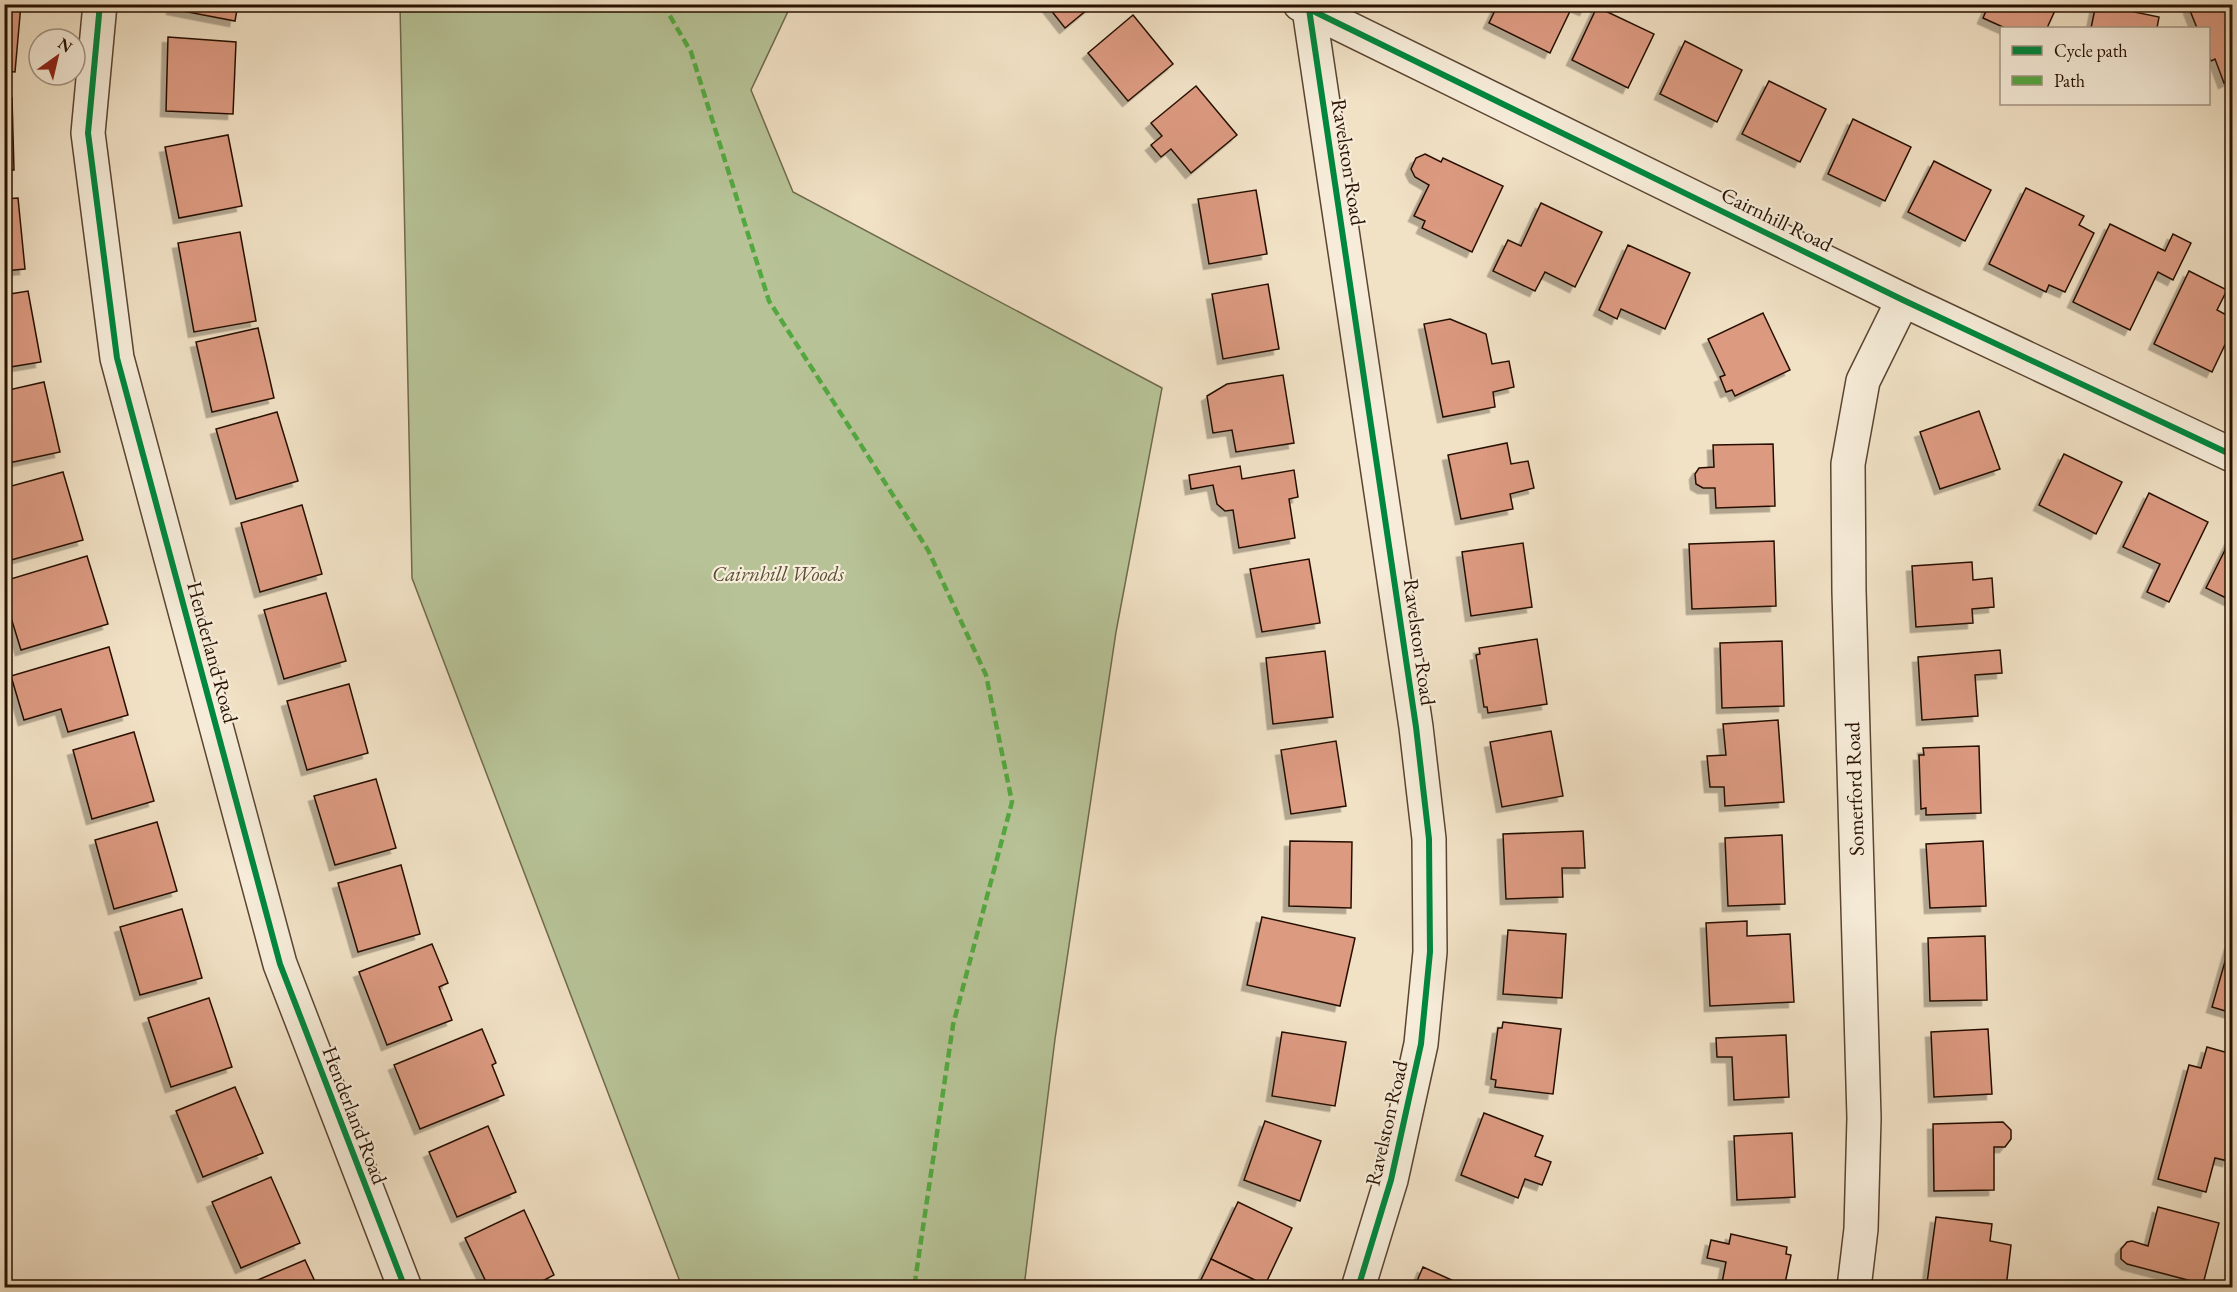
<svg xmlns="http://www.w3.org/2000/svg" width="2237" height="1292" font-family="'EB Garamond',serif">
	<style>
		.green { fill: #b7c397; stroke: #6f6a4c; stroke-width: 1.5 }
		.building { fill: #dc9a81; stroke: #271100; stroke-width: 1.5; filter: url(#shadow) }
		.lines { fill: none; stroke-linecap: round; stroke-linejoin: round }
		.street-casing { stroke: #5a4531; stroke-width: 36 }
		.street { stroke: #f6ecd9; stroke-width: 33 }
		.quiet { stroke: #53a840; stroke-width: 4.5; stroke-dasharray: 9 4.5; stroke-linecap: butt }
		.cycleway-casing { stroke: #f6ecd9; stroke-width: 10 }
		.cycleway { stroke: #00873e; stroke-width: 6 }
		.labels { text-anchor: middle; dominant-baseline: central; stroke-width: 4.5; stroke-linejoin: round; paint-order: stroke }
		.street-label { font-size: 21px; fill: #271100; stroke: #f6ecd9 }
		.park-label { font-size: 21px; font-style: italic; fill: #594f35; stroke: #f6ecd9 }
	</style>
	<defs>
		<filter id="shadow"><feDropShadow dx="-5.5" dy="5.5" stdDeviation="0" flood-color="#0004"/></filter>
	</defs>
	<rect width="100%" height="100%" fill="#f1e1c5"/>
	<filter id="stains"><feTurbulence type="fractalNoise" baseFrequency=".00333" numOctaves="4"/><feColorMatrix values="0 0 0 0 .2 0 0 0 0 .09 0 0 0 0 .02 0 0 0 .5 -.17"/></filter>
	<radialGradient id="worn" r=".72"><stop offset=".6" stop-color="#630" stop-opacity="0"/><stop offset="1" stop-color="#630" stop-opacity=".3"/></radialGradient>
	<path class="green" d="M400 5H791L751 90 793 192 1162 388 1116 632 1055 1039 1024 1287H682L412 578Z"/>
	<g class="building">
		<path d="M4 4H21L15 72 4 71Z"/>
		<path d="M173 4H238L235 21 172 9Z"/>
		<path d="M1046 4H1094L1065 28Z"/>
		<path d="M1498 4H1588L1585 10 1573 5 1550 53 1489 23Z"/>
		<path d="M1989 4H2058L2047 28H2005L1983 18Z"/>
		<path d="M2096 4 2159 17 2157 28H2091Z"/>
		<path d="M2196 4H2232V79L2224 83 2215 59 2211 61 2208 55V28H2197L2189 8Z"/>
		<path d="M1597 7 1654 34 1628 88 1572 60Z"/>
		<path d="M1133 15 1173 64 1128 101 1088 53Z"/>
		<path d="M168 37 236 42 233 114 166 111Z"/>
		<path d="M1685 41 1742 70 1717 122 1660 94Z"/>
		<path d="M1769 81 1826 109 1800 162 1742 134Z"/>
		<path d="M1196 86 1237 135 1191 173 1171 149 1161 157 1151 145 1162 136 1151 123Z"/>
		<path d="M4 98H12L14 170H4Z"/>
		<path d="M1853 119 1911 147 1885 201 1828 174Z"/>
		<path d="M228 135 242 206 179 218 165 147Z"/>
		<path d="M1425 154 1441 162 1443 158 1503 186 1472 252 1422 228 1425 221 1414 216 1429 185 1415 177 1411 169 1416 158Z"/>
		<path d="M1934 161 1991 190 1965 241 1908 212Z"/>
		<path d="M2026 188 2084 216 2079 225 2094 233 2065 292 2049 285 2046 292 1989 264Z"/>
		<path d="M1256 190 1267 254 1209 264 1198 199Z"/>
		<path d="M18 198 25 269 4 271V199Z"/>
		<path d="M1541 203 1602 232 1575 287 1545 272 1535 291 1493 271 1508 240 1521 246Z"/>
		<path d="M2110 224 2165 251 2173 234 2191 243 2173 280 2158 272 2130 330 2073 302Z"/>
		<path d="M240 232 256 321 194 332 178 243Z"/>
		<path d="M1628 245 1690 273 1665 329 1621 309 1617 319 1599 310Z"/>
		<path d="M2189 271 2227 290 2217 310 2232 318V330L2212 372 2154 344Z"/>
		<path d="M1268 284 1279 349 1223 359 1212 294Z"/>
		<path d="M28 291 41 362 4 368V295Z"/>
		<path d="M1763 313 1790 370 1735 396 1732 390 1726 392 1720 377 1725 375 1708 339Z"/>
		<path d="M1450 319 1486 334 1492 364 1509 361 1514 387 1493 392 1495 407 1443 417 1424 324Z"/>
		<path d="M258 328 274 398 212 412 196 342Z"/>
		<path d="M1283 375 1294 443 1236 452 1232 430 1213 433 1207 396 1227 384Z"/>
		<path d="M44 382 60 452 4 464V391Z"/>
		<path d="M1979 411 2000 469 1940 489 1920 432Z"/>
		<path d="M277 412 298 481 236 499 216 429Z"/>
		<path d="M1507 443 1511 464 1528 461 1534 488 1510 494 1513 509 1461 519 1448 455Z"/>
		<path d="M1773 444 1775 506 1716 508 1715 488H1703L1696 484 1695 474 1699 468 1714 467 1713 445Z"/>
		<path d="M2064 454 2122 482 2096 534 2039 505Z"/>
		<path d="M1240 466 1242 479 1294 470 1298 497 1289 499 1295 538 1239 548 1233 510 1225 511 1217 504 1213 485 1191 489 1189 475Z"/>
		<path d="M63 472 83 540 4 562V488Z"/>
		<path d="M2149 493 2208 522 2169 602 2147 592 2160 564 2123 547Z"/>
		<path d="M302 505 322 574 260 592 241 523Z"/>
		<path d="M2232 536V601L2206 588Z"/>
		<path d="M1774 541 1776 606 1692 609 1689 544Z"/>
		<path d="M1523 543 1532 607 1471 616 1462 552Z"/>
		<path d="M87 556 108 624 21 650 4 595V581Z"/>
		<path d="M1309 559 1320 623 1262 632 1250 569Z"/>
		<path d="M1972 562 1973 580 1992 578 1994 607 1972 609 1973 623 1916 627 1912 566Z"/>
		<path d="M326 593 346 661 284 679 264 610Z"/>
		<path d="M1537 639 1547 704 1488 713 1487 707H1484L1476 655 1480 654 1479 648Z"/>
		<path d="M1782 641 1784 706 1722 708 1720 643Z"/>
		<path d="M109 647 128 715 68 732 61 709 24 720 11 676Z"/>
		<path d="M2000 650 2002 673 1975 675 1978 716 1922 720 1918 657Z"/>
		<path d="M1325 651 1333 717 1273 724 1266 658Z"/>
		<path d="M349 684 368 753 307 770 287 701Z"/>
		<path d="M1778 720 1784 802 1725 806 1724 787H1710L1707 756 1726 755 1723 724Z"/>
		<path d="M1551 731 1563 796 1502 807 1490 742Z"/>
		<path d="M134 732 154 801 92 819 73 750Z"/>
		<path d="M1336 741 1346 806 1291 814 1281 750Z"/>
		<path d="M1979 746 1981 813 1926 815V808L1921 809 1919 755H1924L1923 748Z"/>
		<path d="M376 779 396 848 335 865 314 796Z"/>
		<path d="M157 822 177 891 114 909 95 840Z"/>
		<path d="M1583 831 1585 868H1562L1563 897 1506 899 1503 834Z"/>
		<path d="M1782 835 1785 904 1728 906 1725 838Z"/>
		<path d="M1290 841 1352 842 1351 908 1289 906Z"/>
		<path d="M1983 841 1986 906 1930 908 1926 844Z"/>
		<path d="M401 865 420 934 358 952 338 883Z"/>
		<path d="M182 909 202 978 140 995 120 927Z"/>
		<path d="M1262 917 1355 938 1340 1006 1247 985Z"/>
		<path d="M1747 921V936L1790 934 1794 1002 1710 1006 1706 923Z"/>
		<path d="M1508 930 1566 934 1562 998 1503 994Z"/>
		<path d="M1985 936 1987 1000 1930 1001 1928 938Z"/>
		<path d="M432 944 448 983 439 987 452 1020 387 1045 359 972Z"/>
		<path d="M2230 944 2232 945V1013L2212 1007Z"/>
		<path d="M209 998 232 1067 171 1087 148 1018Z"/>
		<path d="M1503 1022 1561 1029 1553 1094 1495 1087 1496 1080 1491 1079 1498 1028H1502Z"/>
		<path d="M482 1029 496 1063 492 1065 504 1095 420 1129 394 1065Z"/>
		<path d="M1988 1029 1992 1094 1934 1097 1931 1032Z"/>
		<path d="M1282 1032 1346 1042 1335 1106 1272 1096Z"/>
		<path d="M1786 1035 1789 1097 1734 1100 1732 1057H1717L1716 1038Z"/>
		<path d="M2207 1047 2232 1054 2230 1074 2232 1075V1110L2229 1123 2232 1124V1143L2228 1161 2215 1158 2206 1192 2158 1179 2189 1065 2201 1068Z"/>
		<path d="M235 1087 263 1153 203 1177 176 1111Z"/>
		<path d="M1484 1113 1543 1136 1535 1156 1551 1162 1542 1185 1525 1179 1518 1198 1461 1175Z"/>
		<path d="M1265 1121 1321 1141 1300 1201 1244 1180Z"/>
		<path d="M2003 1122 2011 1130V1139L2005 1147H1994V1190L1934 1191 1933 1124Z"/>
		<path d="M488 1126 516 1192 457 1217 429 1152Z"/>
		<path d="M1792 1133 1795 1197 1737 1200 1734 1136Z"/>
		<path d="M271 1177 300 1243 241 1268 212 1202Z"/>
		<path d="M1238 1202 1292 1228 1265 1285 1211 1259Z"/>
		<path d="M2158 1207 2219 1223 2203 1284 2127 1264 2121 1259V1249L2127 1242 2132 1241 2148 1246Z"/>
		<path d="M524 1210 554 1275 529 1288H489L465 1238Z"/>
		<path d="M1936 1217 1992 1224 1990 1241 2011 1245 2006 1288H1966L1927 1283Z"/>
		<path d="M1731 1234 1787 1247 1786 1254 1791 1255 1784 1288H1721L1726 1262 1707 1258 1711 1240 1729 1244Z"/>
		<path d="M1211 1259 1265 1285 1263 1288H1197Z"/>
		<path d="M305 1260 318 1288H247L246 1285Z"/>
		<path d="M1423 1267 1469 1288H1414Z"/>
	</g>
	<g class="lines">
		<g class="street-casing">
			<g id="street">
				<path d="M100 4 88 133 117 358 280 964 405 1288"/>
				<path d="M1300 4 1309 9 1416 727 1429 839 1430 952 1421 1044 1391 1180 1358 1288"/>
				<path d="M1309 9 1903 300 2232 455"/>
				<path d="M1854 1288 1861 1229 1864 1118 1849 591 1848 464 1863 381 1903 300"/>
			</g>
		</g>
		<use href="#street" class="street"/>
		<path class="quiet" d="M663 4 691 52 769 301 928 550 986 675 1012 802 953 1025 914 1288"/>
		<g class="cycleway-casing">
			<g id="cycleway">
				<path d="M100 4 88 133 117 358 280 964 405 1288"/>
				<path d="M1300 4 1309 9 1416 727 1429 839 1430 952 1421 1044 1391 1180 1358 1288"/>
				<path d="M1309 9 1903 300 2232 455"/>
			</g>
		</g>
		<use href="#cycleway" class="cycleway"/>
	</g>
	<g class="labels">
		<g class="street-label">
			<text transform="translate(1349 162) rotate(81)">Ravelston Road</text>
			<text transform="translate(1777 219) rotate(26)">Cairnhill Road</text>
			<text transform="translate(1420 642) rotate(82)">Ravelston Road</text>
			<text transform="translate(213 652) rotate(75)">Henderland Road</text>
			<text transform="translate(1854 789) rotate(-92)">Somerford Road</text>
			<text transform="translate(355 1115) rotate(69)">Henderland Road</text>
			<text transform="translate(1386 1123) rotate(-77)">Ravelston Road</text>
		</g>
		<g class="park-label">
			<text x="778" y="573">Cairnhill Woods</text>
		</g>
	</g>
	<rect width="2237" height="1292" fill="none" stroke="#f1e1c5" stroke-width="24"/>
	<rect x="6" y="6" width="2225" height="1280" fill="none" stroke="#271100" stroke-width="3"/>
	<rect x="12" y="12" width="2213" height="1268" fill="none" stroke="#271100" stroke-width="1.5"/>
	<rect x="2000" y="27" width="210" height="78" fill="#f6ecd9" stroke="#a39482" stroke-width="1.5"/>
	<rect x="2012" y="46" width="30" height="9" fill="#00873e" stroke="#a39482" stroke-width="1.5"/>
	<text x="2054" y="57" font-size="18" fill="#271100">Cycle path</text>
	<rect x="2012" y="76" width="30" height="9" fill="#53a840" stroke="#a39482" stroke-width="1.5"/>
	<text x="2054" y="87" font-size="18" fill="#271100">Path</text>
	<g transform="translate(57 57) rotate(34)"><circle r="28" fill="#f6ecd9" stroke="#a39482" stroke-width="1.5"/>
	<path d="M0-4.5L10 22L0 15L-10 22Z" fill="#8f2418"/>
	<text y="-9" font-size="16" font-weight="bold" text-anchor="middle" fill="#271100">N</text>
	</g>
	<rect width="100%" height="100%" filter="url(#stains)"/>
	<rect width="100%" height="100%" fill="url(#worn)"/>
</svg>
